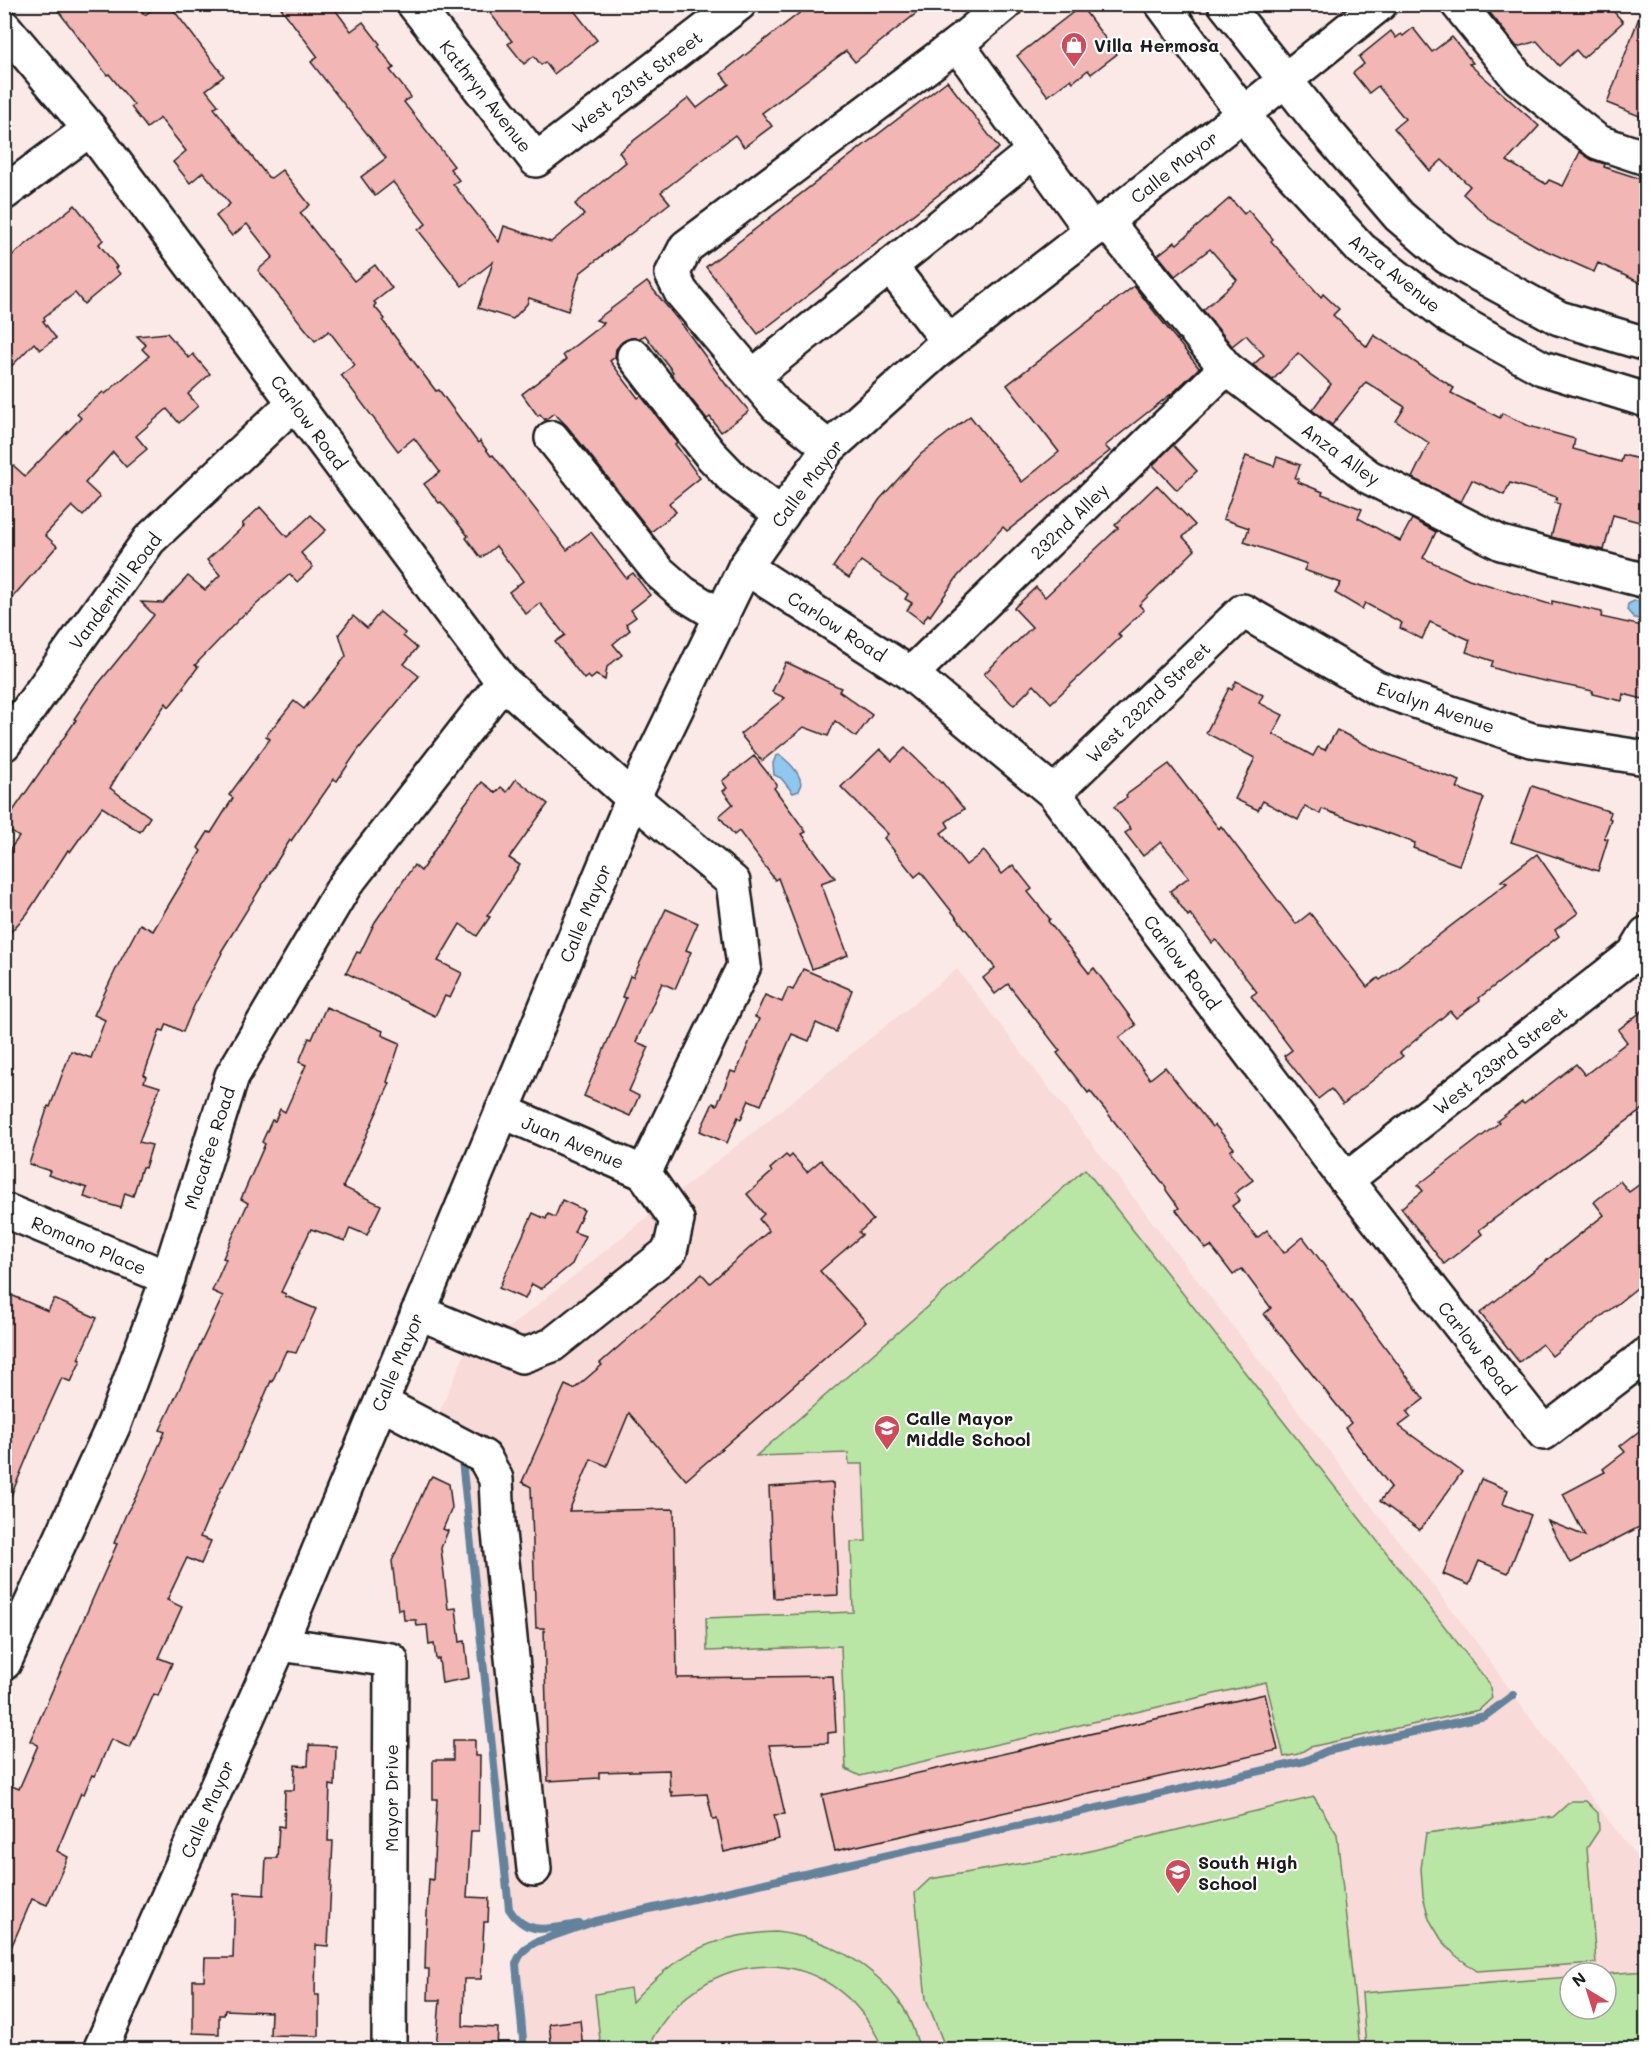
<svg xmlns="http://www.w3.org/2000/svg" width="1651" height="2054" font-family="Mali,sans-serif">
	<style>
		.built { fill: #f8dad8; fill-rule: evenodd }
		.green { fill: #b9e6a4; stroke: #6a8160; stroke-width: 1.5 }
		.water { fill: #90c7ef; stroke: #62839b; stroke-width: 1.5 }
		.lines { fill: none; stroke-linecap: round; stroke-linejoin: round }
		.stream { stroke: #62839b; stroke-width: 8 }
		.building { fill: #f2b6b4; stroke: #1c1c1c; stroke-width: 1.5 }
		.minor-casing { stroke: #1c1c1c; stroke-width: 38 }
		.major-casing { stroke: #1c1c1c; stroke-width: 38 }
		.minor { stroke: #fff; stroke-width: 33 }
		.major { stroke: #fff; stroke-width: 33 }
		.labels { text-anchor: middle; dominant-baseline: central; stroke-width: 4.5; stroke-linejoin: round; paint-order: stroke }
		.poi-label { font-size: 18px; font-weight: bold; fill: #1c1c1c; stroke: #fff; text-anchor: start }
		.street-label { font-size: 18px; fill: #1c1c1c; stroke: #fff }
	</style>
	<rect width="100%" height="100%" fill="#fbe9e8"/>
	<filter id="ink" filterUnits="userSpaceOnUse"><feTurbulence type="fractalNoise" baseFrequency=".0167" numOctaves="2"/><feDisplacementMap in="SourceGraphic" scale="12" xChannelSelector="R" yChannelSelector="G"/><feConvolveMatrix kernelMatrix="1 2 1 2 8 2 1 2 1" color-interpolation-filters="sRGB"/></filter>
	<g filter="url(#ink)">
		<path class="built" d="M957 969 1475 1640 1524 1710 1646 1869V2049H524L516 1964 520 1955 547 1939 593 1922 543 1929 532 1928 522 1925 514 1918 509 1909 462 1460 426 1443 478 1323 510 1327ZM1570 1973H1606V2009H1570Z"/>
		<g class="green">
			<path d="M1085 1169 1489 1683 1492 1698 1479 1710 1310 1747 1298 1754 1284 1757 1266 1682 860 1776 846 1769 841 1646 707 1651 706 1618 853 1612 851 1542 866 1541 863 1464H849L848 1453 756 1456Z"/>
			<path d="M1314 1797 1337 1834 1360 2049H946L926 1999 915 1893 930 1879 1077 1854Z"/>
			<path d="M1571 1801H1586L1598 1813 1599 1830 1587 1848 1596 1963 1477 1971 1455 1955 1441 1939 1429 1919 1423 1896 1421 1869 1426 1833 1553 1817Z"/>
			<path d="M776 1932C827 1938 874 1964 903 2007 911 2019 915 2035 920 2049H883C835 1937 699 1940 647 2049H601L595 1994 630 1988 632 2002C675 1955 711 1934 776 1932Z"/>
			<path d="M1646 1971V2049H1366L1362 1993 1570 1977V2009H1606V1974Z"/>
		</g>
		<g class="water">
			<path d="M1634 601H1638L1646 607V620L1634 618 1627 610 1628 604Z"/>
			<path d="M780 755C790 763 806 778 799 791L793 793 781 778 774 775 773 763 776 756Z"/>
		</g>
		<g class="lines">
			<g class="stream">
				<path d="M460 1458 462 1460 509 1909C527 1938 551 1928 579 1924"/>
				<path d="M524 2050 516 1964C520 1953 525 1948 536 1942L596 1921 1305 1761 1327 1751 1485 1716 1513 1695"/>
			</g>
		</g>
		<g class="building">
			<path d="M53 4H136L145 15 159 4H169L224 76 206 90 218 105 214 108 268 177 271 178 282 170 310 205 300 213 354 281 375 265 392 288 374 302 376 304 374 306 385 319 383 321 436 391 439 390 478 443 480 441 491 456 493 455 567 550 591 532 626 578 633 573 650 595 631 610 636 617 626 624 630 630 613 644 622 655 607 667 605 680 596 675 591 679 588 676 584 679 555 642 565 635 540 603 526 614 509 592 523 581 496 546 481 558 466 538 468 536 441 502 439 503 424 484 440 472 414 438 398 451 341 375 355 365 329 331 315 341 258 270 273 257 247 224 232 236 216 216 230 204 203 172 190 183 173 162 186 151 160 118 147 128 131 107 134 105 109 74 107 75Z"/>
			<path d="M278 4H331L351 31 363 22 380 44 378 46 394 68 390 70 411 97 404 102 454 166 450 169 459 180 453 184 499 242 504 226 551 242 584 215 575 204 626 162 619 152 689 98 697 108 729 84 721 74 811 4H928L855 62 846 51 762 113 772 126 744 147 735 135 661 192 670 203 580 273 568 311 529 298 527 304 513 319 478 308 493 262 462 286 418 230 426 224 393 182 375 196 361 177 386 158 311 62 318 57Z"/>
			<path d="M483 4H569L597 40 554 74 545 62 541 65 534 56 524 64 508 44 512 41Z"/>
			<path d="M1483 4H1607L1623 22 1583 58 1576 50 1559 66 1537 41 1517 47Z"/>
			<path d="M1644 4H1647V119L1607 103Z"/>
			<path d="M1081 6 1117 54 1091 74 1088 70 1073 82 1071 79 1048 96 1017 56Z"/>
			<path d="M1413 28 1432 52 1452 37 1473 63 1469 64 1539 126 1507 161 1546 184 1549 180 1563 186 1580 152 1592 160 1605 164 1604 167 1647 181V286L1598 263 1594 272 1538 247 1491 220 1463 194 1470 186 1442 160 1430 171 1394 128 1405 119 1378 86 1369 93 1353 73 1364 64 1359 57 1391 31 1396 38 1401 34 1403 36Z"/>
			<path d="M947 81 999 148 758 334 706 267Z"/>
			<path d="M1230 198 1244 214 1248 210 1273 239 1271 241 1321 297 1323 294 1339 309 1333 315 1367 347 1374 335 1454 388 1451 393 1500 418 1502 413 1529 426 1575 439 1573 449 1621 462 1623 455 1647 461V524L1613 515 1604 550 1551 537 1560 504 1555 503 1557 497 1510 483 1504 495 1472 480 1461 502 1412 478 1429 443 1396 421 1405 407 1366 382 1332 425 1312 410 1331 384 1298 353 1273 380 1253 365 1264 355 1246 335 1232 346 1203 310 1237 280 1210 249 1175 276 1158 255 1175 242 1177 244Z"/>
			<path d="M75 205 103 240 99 244 117 267 115 268 120 274 84 304 75 293 44 317 45 320 43 321 56 338 40 350 34 343 4 374V262Z"/>
			<path d="M647 282 683 326 727 386 728 385 749 411 721 432 710 417 707 419 671 374 673 372 645 335 640 338H631L622 342 616 349 615 357 610 361 638 398 641 396 677 442 675 444 700 478 669 503 676 512 651 532 567 426 554 413 545 420 540 414 538 416 522 394 566 360 563 355 604 323 596 320Z"/>
			<path d="M1134 286 1199 368 1176 390 1105 446 1110 451 1007 531 1003 527 958 576 930 616 928 614 923 622 907 610 912 603 905 599 908 594 861 561 849 578 833 567 880 499 921 454 970 416 1022 482 1059 452 1007 385Z"/>
			<path d="M167 333 189 358 193 354 210 374 188 394 198 406 179 423 167 409 136 436 147 449 126 467 113 452 85 483 100 497 83 516 72 506 45 535 57 546 4 607V457L25 476 81 418 77 414 103 392 105 394 149 356 142 349 146 345 137 336Z"/>
			<path d="M1173 445 1197 471 1177 490 1153 465Z"/>
			<path d="M1246 456 1274 466 1277 457 1300 465 1295 478 1299 479 1298 482 1323 492 1322 494 1362 509 1358 518 1400 541 1412 519 1436 532 1423 558 1469 579 1552 605V601L1602 612 1601 617 1647 627V700L1623 694 1622 701 1592 694 1593 691 1516 675 1491 667 1493 661 1466 652 1470 640 1430 622 1422 639 1400 628 1402 623 1365 603 1362 609 1335 593 1341 583 1304 570 1307 564 1244 542 1249 528 1223 519Z"/>
			<path d="M1157 485 1195 525 1183 537 1195 550 1139 605 1144 610 1118 634 1121 637 1051 703 1034 685 1014 705 1011 703 984 674 1032 627 1014 608 1036 587 1045 597 1118 528 1115 525Z"/>
			<path d="M260 507 287 537 311 515 326 530 301 553 313 567 297 582 290 574 246 614 245 613 195 665 198 667 183 687 184 688 169 707 166 703 120 771 110 788 150 817 140 832 102 807 70 852 68 850 27 914 4 939V857L19 837 4 827V824L76 720 74 719 95 688 154 615 141 602 163 603 188 576 205 590 220 575 207 560 244 526 242 524Z"/>
			<path d="M380 612 405 633 403 636 417 648 404 664 419 676 358 750 337 781 334 779 291 841 290 840 221 952 222 953 194 1006 183 1032 167 1024 164 1031 160 1030 144 1075 146 1076 144 1082 160 1087 139 1142 152 1145 145 1168 142 1167 133 1196 125 1193 121 1208 84 1197 87 1188 48 1175 50 1171 29 1164 48 1106 50 1107 71 1051 91 1058 105 1020 94 1015 117 967 140 924 153 931 201 851 198 848 208 832 211 833 233 798 229 795 270 739 266 736 294 701 304 709 346 656 339 634 353 616 367 628Z"/>
			<path d="M786 662 841 688 839 691 872 715 856 737 835 721 828 736 804 727 762 761 740 734 785 698 772 692Z"/>
			<path d="M1236 681 1263 695 1259 703 1283 715 1273 734 1313 756 1318 747 1325 750 1337 730 1376 750 1460 781 1457 788 1484 798 1459 865 1413 848 1415 843 1322 809 1320 814 1305 806 1298 820 1263 801 1258 810 1235 799 1255 758 1206 733 1229 688 1232 690Z"/>
			<path d="M905 748 941 783 942 782 964 809 946 822 949 827 941 833 966 865 984 851 1002 874 1013 865 1032 889 1028 892 1050 919 1048 921 1089 973 1094 968 1136 1025 1119 1038 1150 1079 1165 1067 1212 1127 1215 1125 1234 1148 1230 1151 1253 1180 1235 1193 1240 1200 1232 1206 1257 1238 1267 1230 1284 1253 1303 1237 1424 1399 1407 1412 1411 1417 1399 1426 1462 1472 1420 1530 1380 1501 1391 1487 1345 1428 1351 1423 1264 1314 1271 1308 1242 1269 1233 1275 1211 1246 1206 1249 1176 1210 1179 1208 1166 1190V1187L1090 1091 1088 1093 1057 1053 1060 1051 1008 984 995 994 983 978 995 968 974 940 921 872 915 877 884 838 888 834 841 787 880 749 892 761Z"/>
			<path d="M754 756 777 785 774 788 806 832 802 834 835 878 821 883 848 955 812 969 778 878 775 880 739 831 734 835 719 816 733 804 723 791 727 788 722 781Z"/>
			<path d="M1169 764 1219 829 1221 826 1296 924 1310 913 1367 987 1378 978 1380 980 1507 883 1501 881 1537 854 1578 913 1555 930 1559 936 1479 998 1480 1000 1456 1018 1450 1011 1400 1053 1403 1056 1343 1104 1331 1089 1318 1099 1284 1056 1292 1050 1251 996 1257 992 1216 940 1212 943 1190 914 1188 916 1170 891 1189 877 1161 842 1143 856 1125 833 1131 829 1114 807 1127 797 1126 795Z"/>
			<path d="M516 779 548 804 509 858 520 865 487 916 490 917 477 936 460 924 438 961 462 973 450 998 445 996 435 1016 346 973 357 952 360 953 375 922 414 865 421 871 461 809 482 782 496 793 501 787 507 792Z"/>
			<path d="M1532 786 1611 812 1609 818 1611 819 1604 838 1608 839 1598 871 1511 842Z"/>
			<path d="M666 909 698 923 686 950 691 952 675 989 662 983 636 1042 649 1047 629 1091 639 1096 630 1116 584 1096 626 998 622 997 630 976 633 977Z"/>
			<path d="M803 969 852 990 836 1032 816 1023 809 1041 792 1034 761 1105 749 1100 741 1119 738 1117 727 1143 700 1131 713 1103 717 1105 731 1071 736 1073 759 1019 755 1017 765 995 782 1002 788 988 793 990Z"/>
			<path d="M326 1007 383 1031 382 1035 400 1043 387 1082 390 1083 343 1187 381 1205 367 1235 350 1228 345 1241 311 1229 281 1292 286 1294 285 1296 316 1309 296 1353 286 1351 272 1382 271 1381 237 1459 223 1486H222L200 1537 211 1541 201 1564 187 1558 167 1600 182 1607 159 1658 172 1663 158 1696 154 1694 130 1748 111 1739 95 1776 92 1775 84 1794 81 1793 57 1851 68 1857 47 1905 32 1899 4 1964V1805L12 1786 19 1789 38 1745 30 1741 117 1544 114 1543 126 1514 137 1495 165 1432 160 1430 223 1296 212 1291 226 1259 223 1258 248 1203 241 1199 265 1144 262 1142 272 1120 275 1121 280 1109 285 1112 306 1065 299 1062 309 1038 312 1039Z"/>
			<path d="M1646 1008 1647 1106 1479 1230 1482 1234 1444 1264 1401 1208 1423 1191 1418 1185 1499 1123 1497 1121 1522 1102 1524 1104 1576 1064 1585 1075 1627 1042 1618 1030Z"/>
			<path d="M786 1155 789 1158 792 1155 807 1172 821 1160 873 1220 859 1232 862 1235 820 1271 866 1322 686 1480 629 1413 607 1466 591 1459 569 1511 674 1509 677 1678 833 1676 836 1732 828 1733V1743L769 1745 785 1814 774 1815 779 1839 724 1852 717 1819 713 1820 707 1794 672 1796V1792H670L669 1770 599 1772V1778L548 1781 544 1628H536L531 1487 522 1482 565 1385 574 1389 602 1365 600 1363 702 1274 710 1283 769 1231 759 1219 764 1214 747 1194 772 1172 770 1169Z"/>
			<path d="M1647 1179V1280L1552 1356 1542 1344 1519 1362 1480 1313 1604 1215 1594 1202 1620 1181 1629 1192Z"/>
			<path d="M562 1200 584 1210 574 1232 585 1236 572 1264 541 1289 532 1284 525 1299 499 1288 533 1213 546 1219 548 1214 555 1217Z"/>
			<path d="M4 1292 48 1311 54 1299 97 1318 78 1359 81 1360 71 1382 62 1378 41 1424 5 1510Z"/>
			<path d="M1647 1425V1523L1570 1563 1548 1521 1585 1536 1563 1494 1605 1472 1603 1469 1625 1452 1620 1446Z"/>
			<path d="M432 1476 449 1484 452 1508 443 1529 448 1531 441 1548 448 1609 456 1608 460 1642 465 1641 469 1678 442 1683 439 1659H436L434 1644 429 1645 427 1625 417 1626 416 1620H404L403 1609 398 1610 392 1561 429 1479H430Z"/>
			<path d="M1481 1479 1508 1490 1503 1504 1531 1515 1508 1573 1479 1561 1469 1585 1443 1574Z"/>
			<path d="M833 1483 838 1595 774 1598 769 1487Z"/>
			<path d="M1265 1694 1278 1750 835 1851 822 1795Z"/>
			<path d="M453 1740H475V1756H480L479 1831H471L467 1897 489 1898 488 1922H484L481 1979H464L463 2026 498 2028 497 2049H441V2047H436L440 2000H428L429 1969H425L426 1931 429 1879 433 1880 437 1799H433V1760H453Z"/>
			<path d="M309 1745 336 1746 335 1786 330 1785 328 1841H333L328 1946 316 1945 315 1995H319V2036L270 2035 271 2012 225 2010 224 2015H219V2034L193 2033V1980H204L205 1958H233L235 1893 264 1895 266 1858H277L279 1826 284 1827 285 1790H294L295 1765 308 1766Z"/>
			<path d="M580 2020 583 2049H552L549 2024Z"/>
		</g>
		<g class="lines">
			<g class="minor-casing">
				<g id="minor">
					<path d="M414 4 536 160 739 4"/>
					<path d="M1458 4 1518 78 1598 142 1646 158"/>
					<path d="M4 27 90 129 503 682 633 798 733 882 744 966 644 1173"/>
					<path d="M957 44 1005 4"/>
					<path d="M4 193 90 129"/>
					<path d="M1105 220 1226 368 1369 477 1501 543 1646 581"/>
					<path d="M890 266 949 342"/>
					<path d="M634 356 710 454 734 479 782 515"/>
					<path d="M753 376 1034 151"/>
					<path d="M552 438 659 572 683 593 722 617"/>
					<path d="M829 448 777 406 681 292 672 274 686 247 957 44 1092 231"/>
					<path d="M745 567 911 674 1054 793 1346 1180 1544 1433 1646 1355"/>
					<path d="M911 674 1226 368"/>
					<path d="M4 744 149 540 294 403"/>
					<path d="M1054 793 1243 611 1377 688 1531 740 1646 758"/>
					<path d="M502 1111 644 1173"/>
					<path d="M1346 1180 1634 954 1646 934"/>
					<path d="M9 1212 168 1278"/>
					<path d="M418 1312 522 1356 552 1345 670 1251 677 1220 644 1173"/>
					<path d="M381 1403 484 1457 496 1479 498 1523 534 1869"/>
					<path d="M280 1644 391 1660 389 2050"/>
					<path d="M4 1663 114 1424 168 1278 232 1076 345 885 503 682"/>
					<path d="M100 2050 280 1644 633 798 745 567 829 448 935 353 1243 114 1380 4"/>
				</g>
			</g>
			<g class="major-casing">
				<g id="major">
					<path d="M1162 4 1268 147 1361 249 1450 317 1542 368 1646 400"/>
					<path d="M1225 4 1320 124 1399 216 1447 257 1559 318 1646 344"/>
				</g>
			</g>
			<use href="#minor" class="minor"/>
			<use href="#major" class="major"/>
		</g>
	</g>
	<defs>
		<g id="shop-pin" transform="scale(1.35)"><path d="M0 17L-7.5 6A9.5 9.5 0 1 1 7.5 6Z" fill="#d1495b" stroke="#fff"/><path d="M-5-2.5h2.3a2.7 3.5 0 0 1 5.4 0H5L5.5 6h-11ZM-1.5-2.5h3a1.5 2.3 0 0 0-3 0Z" fill="#fff"/></g>
		<g id="school-pin" transform="scale(1.35)"><path d="M0 17L-7.5 6A9.5 9.5 0 1 1 7.5 6Z" fill="#d1495b" stroke="#fff"/><path d="M0-5L7-2L0 1L-7-2ZM-4 1L0 2.5L4 1V4Q0 6-4 4Z" fill="#fff"/></g>
	</defs>
	<g fill-rule="evenodd">
		<use href="#shop-pin" x="1074" y="45"/>
		<use href="#school-pin" x="887" y="1428"/>
		<use href="#school-pin" x="1178" y="1872"/>
	</g>
	<g class="labels">
		<g class="poi-label">
			<text x="1094" y="45">Villa Hermosa</text>
			<text x="906" y="1418">Calle Mayor<tspan x="906" dy="21">Middle School</tspan></text>
			<text x="1198" y="1862">South High<tspan x="1198" dy="21">School</tspan></text>
		</g>
		<g class="street-label">
			<text transform="translate(637 82) rotate(-37)">West 231st Street</text>
			<text transform="translate(486 96) rotate(52)">Kathryn Avenue</text>
			<text transform="translate(1174 167) rotate(-38)">Calle Mayor</text>
			<text transform="translate(1395 273) rotate(39)">Anza Avenue</text>
			<text transform="translate(309 422) rotate(53)">Carlow Road</text>
			<text transform="translate(1341 454) rotate(36)">Anza Alley</text>
			<text transform="translate(807 483) rotate(-53)">Calle Mayor</text>
			<text transform="translate(1069 521) rotate(-44)">232nd Alley</text>
			<text transform="translate(115 591) rotate(-53)">Vanderhill Road</text>
			<text transform="translate(837 626) rotate(33)">Carlow Road</text>
			<text transform="translate(1148 702) rotate(-44)">West 232nd Street</text>
			<text transform="translate(1436 707) rotate(19)">Evalyn Avenue</text>
			<text transform="translate(585 913) rotate(-67)">Calle Mayor</text>
			<text transform="translate(1182 962) rotate(53)">Carlow Road</text>
			<text transform="translate(1500 1060) rotate(-38)">West 233rd Street</text>
			<text transform="translate(573 1142) rotate(23)">Juan Avenue</text>
			<text transform="translate(209 1148) rotate(-72)">Macafee Road</text>
			<text transform="translate(89 1245) rotate(23)">Romano Place</text>
			<text transform="translate(1477 1348) rotate(52)">Carlow Road</text>
			<text transform="translate(397 1362) rotate(-67)">Calle Mayor</text>
			<text transform="translate(391 1798) rotate(-90)">Mayor Drive</text>
			<text transform="translate(207 1809) rotate(-66)">Calle Mayor</text>
		</g>
	</g>
	<rect width="1651" height="2054" fill="none" stroke="#fff" stroke-width="24"/>
	<rect x="12" y="12" width="1627" height="2030" fill="none" stroke="#1c1c1c" stroke-width="2" filter="url(#ink)"/>
	<g transform="translate(1588 1991) rotate(322)"><circle r="28" fill="#ffffff" stroke="#a4a4a4" stroke-width="1.5"/>
	<path d="M0-4.5L10 22L0 15L-10 22Z" fill="#d1495b"/>
	<text y="-9" font-size="16" font-weight="bold" text-anchor="middle" fill="#1c1c1c">N</text>
	</g>
</svg>
